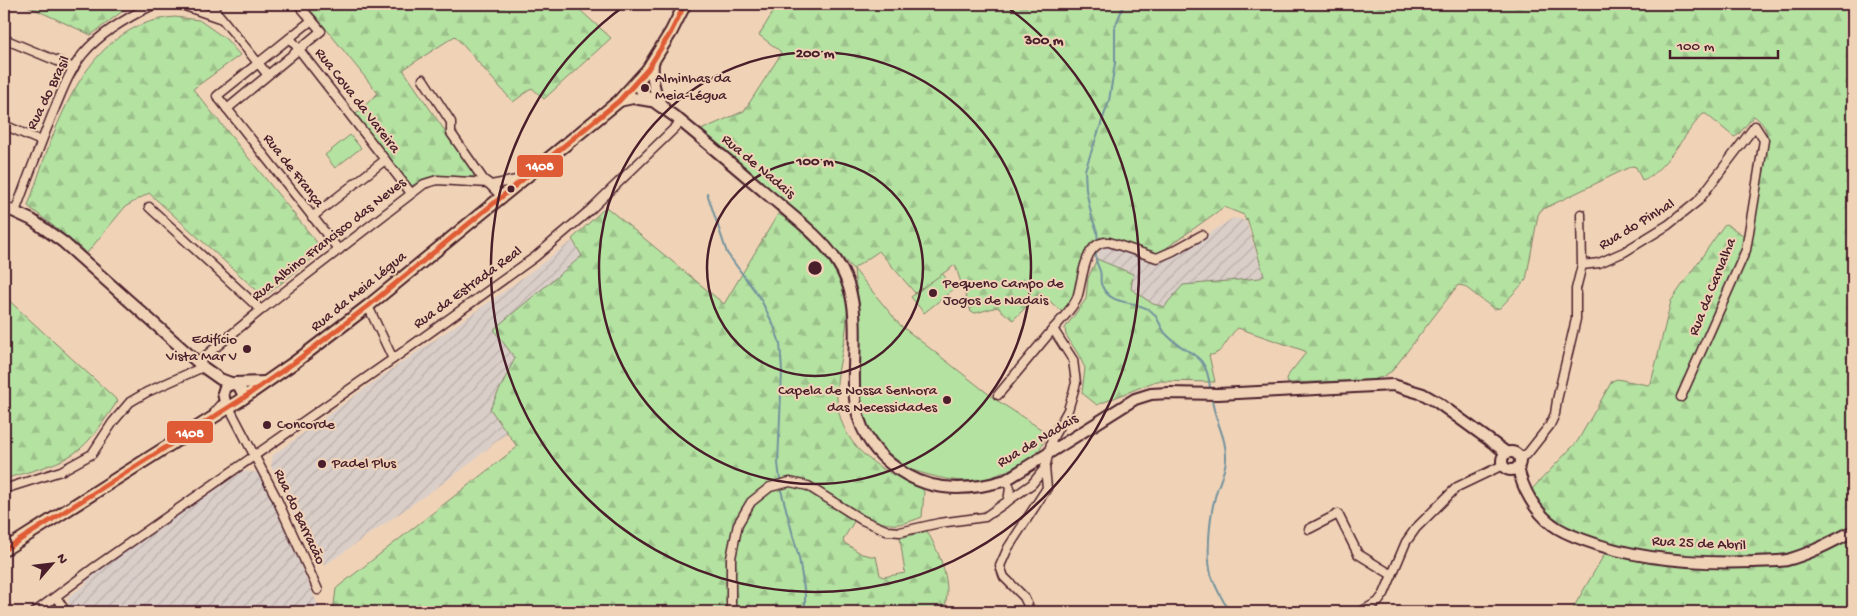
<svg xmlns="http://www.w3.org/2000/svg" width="1857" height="616" font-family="'Gochi Hand',sans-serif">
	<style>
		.industrial { fill: url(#industrial-furrows) }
		.green { fill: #b4e2a1; stroke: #7f8066 }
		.forest { fill: url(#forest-firs); stroke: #7f8066 }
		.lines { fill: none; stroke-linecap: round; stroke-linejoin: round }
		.stream { stroke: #73929d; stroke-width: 2 }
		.street-casing { stroke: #4a1f2b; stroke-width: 11 }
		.secondary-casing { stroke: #4a1f2b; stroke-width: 14 }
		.primary-casing { stroke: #4a1f2b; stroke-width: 15 }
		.street { stroke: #f0d3b7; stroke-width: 8 }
		.secondary { stroke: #f0d3b7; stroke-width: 10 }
		.primary { stroke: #f8deab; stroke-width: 11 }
		.bus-1-casing { stroke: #f0d3b7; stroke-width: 9 }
		.bus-1 { stroke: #df5b35; stroke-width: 5 }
		.ring { fill: none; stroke: #4a1f2b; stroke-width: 2.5 }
		.poi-dot { fill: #4a1f2b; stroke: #f0d3b7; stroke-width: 2 }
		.labels { text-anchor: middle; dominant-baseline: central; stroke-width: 4; stroke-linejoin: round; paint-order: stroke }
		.poi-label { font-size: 15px; fill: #4a1f2b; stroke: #f0d3b7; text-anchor: start }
		.street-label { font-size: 15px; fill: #4a1f2b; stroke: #f0d3b7 }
		.centre { fill: #4a1f2b; stroke: #f0d3b7; stroke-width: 2.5 }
		.ring-label { font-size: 15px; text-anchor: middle; font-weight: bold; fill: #4a1f2b; stroke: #f0d3b7; stroke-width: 4; stroke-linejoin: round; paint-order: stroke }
		.line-badge { stroke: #f0d3b7; stroke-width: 2 }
		.badge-label { font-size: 14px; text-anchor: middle; font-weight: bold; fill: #fff }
	</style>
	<defs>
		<pattern id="industrial-furrows" width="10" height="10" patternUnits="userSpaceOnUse" patternTransform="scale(1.25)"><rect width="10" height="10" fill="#dacec8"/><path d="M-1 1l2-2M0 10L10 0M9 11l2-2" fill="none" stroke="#bdb0ac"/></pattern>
		<pattern id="forest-firs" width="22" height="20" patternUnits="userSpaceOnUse" patternTransform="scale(1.25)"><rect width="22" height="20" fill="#b4e2a1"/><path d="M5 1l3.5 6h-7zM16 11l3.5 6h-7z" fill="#9cc18b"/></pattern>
	</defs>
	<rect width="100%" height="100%" fill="#f0d3b7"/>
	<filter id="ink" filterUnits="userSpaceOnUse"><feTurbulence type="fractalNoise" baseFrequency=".02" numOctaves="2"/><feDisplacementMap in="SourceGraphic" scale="10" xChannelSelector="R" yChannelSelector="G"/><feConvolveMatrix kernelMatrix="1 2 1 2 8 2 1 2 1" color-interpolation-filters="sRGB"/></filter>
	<g filter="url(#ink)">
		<g class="industrial">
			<path d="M1233 218 1246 221 1264 276 1165 308 1153 304 1131 289 1133 274 1097 259 1101 245 1110 244 1159 261 1196 242Z"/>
			<path d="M572 241 582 256 495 328V332L515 358 491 411 507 433 459 472 328 563 323 565 314 561 271 466 273 455 368 386 499 295Z"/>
			<path d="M243 471 260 473 321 612H74L68 603V597L86 584V581L102 567Z"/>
		</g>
		<g class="green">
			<path d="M350 135 361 148 335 168 325 155Z"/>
			<path d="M854 269 900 325 995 399 1047 433C1039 456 1034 456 1014 467 983 484 963 484 929 475 918 472 907 469 897 463 885 454 873 438 866 425 852 400 861 346 860 318 860 302 855 286 854 269Z"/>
			<path d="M942 273 954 289 924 313 911 297Z"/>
		</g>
		<g class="forest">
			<path d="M23 4H132L91 35Z"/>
			<path d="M306 4H576L580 10 611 38 544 99 532 88 513 102 455 36 404 69V71L475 175 472 177 436 176 411 186 409 185 355 115 377 94V92Z"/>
			<path d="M769 4H1853V612H1572L1576 603 1608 548 1560 525 1546 514 1532 492V489L1577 442 1612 381 1617 379 1648 385 1651 383 1671 301 1724 225 1726 224 1749 239H1751L1768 141C1767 129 1763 123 1754 116L1738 135 1734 137 1706 114H1703C1688 129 1661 176 1642 180L1636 167 1632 166 1541 210 1538 215 1526 280 1500 308 1494 309 1464 286 1458 285 1392 371 1382 377 1372 380 1288 383 1286 378 1305 354V351L1238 328C1228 335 1223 356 1209 355L1215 382 1156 381 1097 405 1082 393 1085 368 1078 354 1066 335 1065 328 1086 299 1088 278 1097 259 1133 274 1131 289 1153 304 1165 307 1168 302 1183 285 1260 278 1264 276 1247 218 1246 221 1244 215 1224 207 1165 249 1157 253H1152L1105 237 1099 238 1089 248 1076 296 1065 310 1061 311 1040 293 1013 320 997 307 976 313 971 312 955 265 915 293 879 251 853 269 811 224 702 131 703 129 744 111 781 54 780 51 759 35 775 9Z"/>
			<path d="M175 17 199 20 226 39 240 55 193 89 323 250 264 297 149 193 125 207 87 253 28 206C54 132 82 24 175 17Z"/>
			<path d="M606 207 724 304 778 214C789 219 801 232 810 240 829 257 845 284 847 310 848 331 841 353 838 374 829 438 869 467 922 488L924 492 922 517C893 529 886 525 859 513L844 538 843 542 862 554 876 557 880 575 883 577 905 573 900 538 927 531C940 554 954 586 943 612H333L336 589 339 586 516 448V445L490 409 515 358 495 332V328L582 256 572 239Z"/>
			<path d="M4 296 118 401C105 418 92 442 73 454 53 467 26 472 4 479Z"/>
		</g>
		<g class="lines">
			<g class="stream">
				<path d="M707 193 727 253 760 298 773 324 780 343 782 371 778 463 780 480"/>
				<path d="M1098 243 1097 231 1092 218 1086 190 1085 170 1109 101 1115 63V27L1124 4"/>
				<path d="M1097 250C1094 259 1097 263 1100 271 1102 276 1099 282 1102 286 1111 307 1135 299 1151 311 1158 316 1160 327 1166 334 1187 357 1206 349 1210 387"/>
				<path d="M1212 400C1215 422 1227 437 1226 460 1225 473 1218 484 1215 497 1210 515 1206 556 1211 574 1215 587 1223 601 1230 612"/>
				<path d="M781 490 799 558 805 595V612"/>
			</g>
			<g class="street-casing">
				<g id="street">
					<path d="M179 4 222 19"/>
					<path d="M210 4 267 74"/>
					<path d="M312 20 217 96 339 250"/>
					<path d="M290 38 411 193"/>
					<path d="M4 39 74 68"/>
					<path d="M423 79 451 122V133L483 179 488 183"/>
					<path d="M227 109 321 31 298 4"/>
					<path d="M4 125 41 141"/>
					<path d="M491 185 521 179"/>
					<path d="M149 207 261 310"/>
					<path d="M15 212C28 177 41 142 55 108 63 89 70 70 83 54 101 32 130 16 155 4"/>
					<path d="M1581 214 1582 265"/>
					<path d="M312 217 385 160"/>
					<path d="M368 306 393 359"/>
					<path d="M198 362 261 310 424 184 437 180 488 183 502 197"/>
					<path d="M998 395 1053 329"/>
					<path d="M229 407 275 495 318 590"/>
					<path d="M1520 458 1528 453 1550 425 1555 414 1557 400 1576 319V289L1582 265 1599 263 1624 252 1668 225 1698 201 1755 126 1764 140 1746 250 1681 397"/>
					<path d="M1006 480 1010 488 1008 501"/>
					<path d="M4 489 61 471 92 454 113 422 130 402 147 392 203 367"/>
					<path d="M1309 529 1338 514 1358 554 1392 575"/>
					<path d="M56 597 66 612"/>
					<path d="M35 612 95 567 393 359 535 257 590 210 681 122"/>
					<path d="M731 612V558L738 524 751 502 770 487 790 482 808 486 862 520 888 531 900 532 939 523 985 517 1032 484 1045 468 1052 439 1068 410 1076 383 1073 360 1053 329C1061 320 1073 308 1077 298 1083 281 1083 240 1109 242L1157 258 1173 251 1202 235"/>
					<path d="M1031 612 1024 597 1004 577 1000 566 1008 548 1047 488 1045 468"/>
					<path d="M1360 612 1378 602 1384 594 1406 542 1416 528 1457 487 1503 465"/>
				</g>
			</g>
			<g class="secondary-casing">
				<g id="secondary">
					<path d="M653 62C652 79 653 92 663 106"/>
					<path d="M639 80V85L642 92C653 102 666 110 678 119 712 147 746 176 780 205 800 222 821 238 836 260 885 331 811 419 907 475 938 493 973 490 1006 480L1135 399 1151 394 1169 393 1218 394 1393 385 1423 394 1437 402 1507 453"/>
					<path d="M619 101 633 98 651 101"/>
					<path d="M4 207 32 220 63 242 203 367 220 379 239 386 243 394 242 399"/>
					<path d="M216 412 225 402 223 393 225 387 234 383 266 382"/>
					<circle cx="1511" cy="461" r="9"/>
					<path d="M1518 467C1522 488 1535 512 1553 525 1562 532 1573 536 1584 540 1637 560 1696 564 1753 562 1763 561 1776 562 1787 560 1810 554 1832 542 1853 531"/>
				</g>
			</g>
			<g class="primary-casing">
				<path id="primary" d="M4 550 242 399 295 362 368 306 619 101 648 69 671 32 685 4"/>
			</g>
			<use href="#street" class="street"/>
			<use href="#secondary" class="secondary"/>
			<use href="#primary" class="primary"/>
			<g class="bus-1-casing">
				<path id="bus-1" d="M4 550 242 399 295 362 368 306 619 101 648 69 671 32 685 4"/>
			</g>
			<use href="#bus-1" class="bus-1"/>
		</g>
	</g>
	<g class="ring">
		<circle cx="815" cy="268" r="108"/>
		<circle cx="815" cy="268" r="216"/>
		<path d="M1003 4A324 324 0 1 1 627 4"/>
	</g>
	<g class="poi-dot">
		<circle cx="645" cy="88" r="5"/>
		<circle cx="511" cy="189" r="4.5"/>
		<circle cx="933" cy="293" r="5"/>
		<circle cx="247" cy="349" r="5"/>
		<circle cx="947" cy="400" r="5"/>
		<circle cx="267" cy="425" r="5"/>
		<circle cx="322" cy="464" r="5"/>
	</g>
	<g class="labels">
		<g class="poi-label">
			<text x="655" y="79">Alminhas da<tspan x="655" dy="17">Meia-Légua</tspan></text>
			<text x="943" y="284">Pequeno Campo de<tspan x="943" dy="17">Jogos de Nadais</tspan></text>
			<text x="237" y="340" text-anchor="end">Edifício<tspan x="237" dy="17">Vista Mar V</tspan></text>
			<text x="937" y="391" text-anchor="end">Capela de Nossa Senhora<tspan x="937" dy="17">das Necessidades</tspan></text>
			<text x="277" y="425">Concorde</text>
			<text x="332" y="464">Padel Plus</text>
		</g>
		<g class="street-label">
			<text transform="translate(49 93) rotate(-64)">Rua do Brasil</text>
			<text transform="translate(357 101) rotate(52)">Rua Cova da Vareira</text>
			<text transform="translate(758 167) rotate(40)">Rua de Nadais</text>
			<text transform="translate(293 171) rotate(52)">Rua de França</text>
			<text transform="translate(1637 225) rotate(-31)">Rua do Pinhal</text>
			<text transform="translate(329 240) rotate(-38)">Rua Albino Francisco das Neves</text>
			<text transform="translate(1713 287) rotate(-68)">Rua da Carvalha</text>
			<text transform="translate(468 288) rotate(-36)">Rua da Estrada Real</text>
			<text transform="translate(359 292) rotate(-39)">Rua da Meia Légua</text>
			<text transform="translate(1038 441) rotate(-31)">Rua de Nadais</text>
			<text transform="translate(299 517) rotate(65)">Rua do Barracão</text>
			<text transform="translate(1699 544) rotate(3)">Rua 25 de Abril</text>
		</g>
	</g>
	<circle cx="815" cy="268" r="8" class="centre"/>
	<g class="ring-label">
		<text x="1044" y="44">300 m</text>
		<text x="815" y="57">200 m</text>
		<text x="815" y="165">100 m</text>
	</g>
	<g class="line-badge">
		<rect x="516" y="154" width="48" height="24" rx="5" fill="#df5b35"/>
		<rect x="166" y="420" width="48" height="24" rx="5" fill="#df5b35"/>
	</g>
	<g class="badge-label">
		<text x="540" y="170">1408</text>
		<text x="190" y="437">1408</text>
	</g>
	<rect width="1857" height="616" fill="none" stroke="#f0d3b7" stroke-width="20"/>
	<rect x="10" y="10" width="1837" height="596" fill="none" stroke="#4a1f2b" stroke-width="2" filter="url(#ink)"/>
	<g transform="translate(52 564) rotate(62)" stroke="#f0d3b7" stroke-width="4" paint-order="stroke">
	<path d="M0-4L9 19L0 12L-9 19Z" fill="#4a1f2b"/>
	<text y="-8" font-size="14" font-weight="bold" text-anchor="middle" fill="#4a1f2b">N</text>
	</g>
	<path d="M1670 50v8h108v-8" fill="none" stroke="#4a1f2b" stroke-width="2.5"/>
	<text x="1677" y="50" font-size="15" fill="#4a1f2b" stroke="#f0d3b7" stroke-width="4" paint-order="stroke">100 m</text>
</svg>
